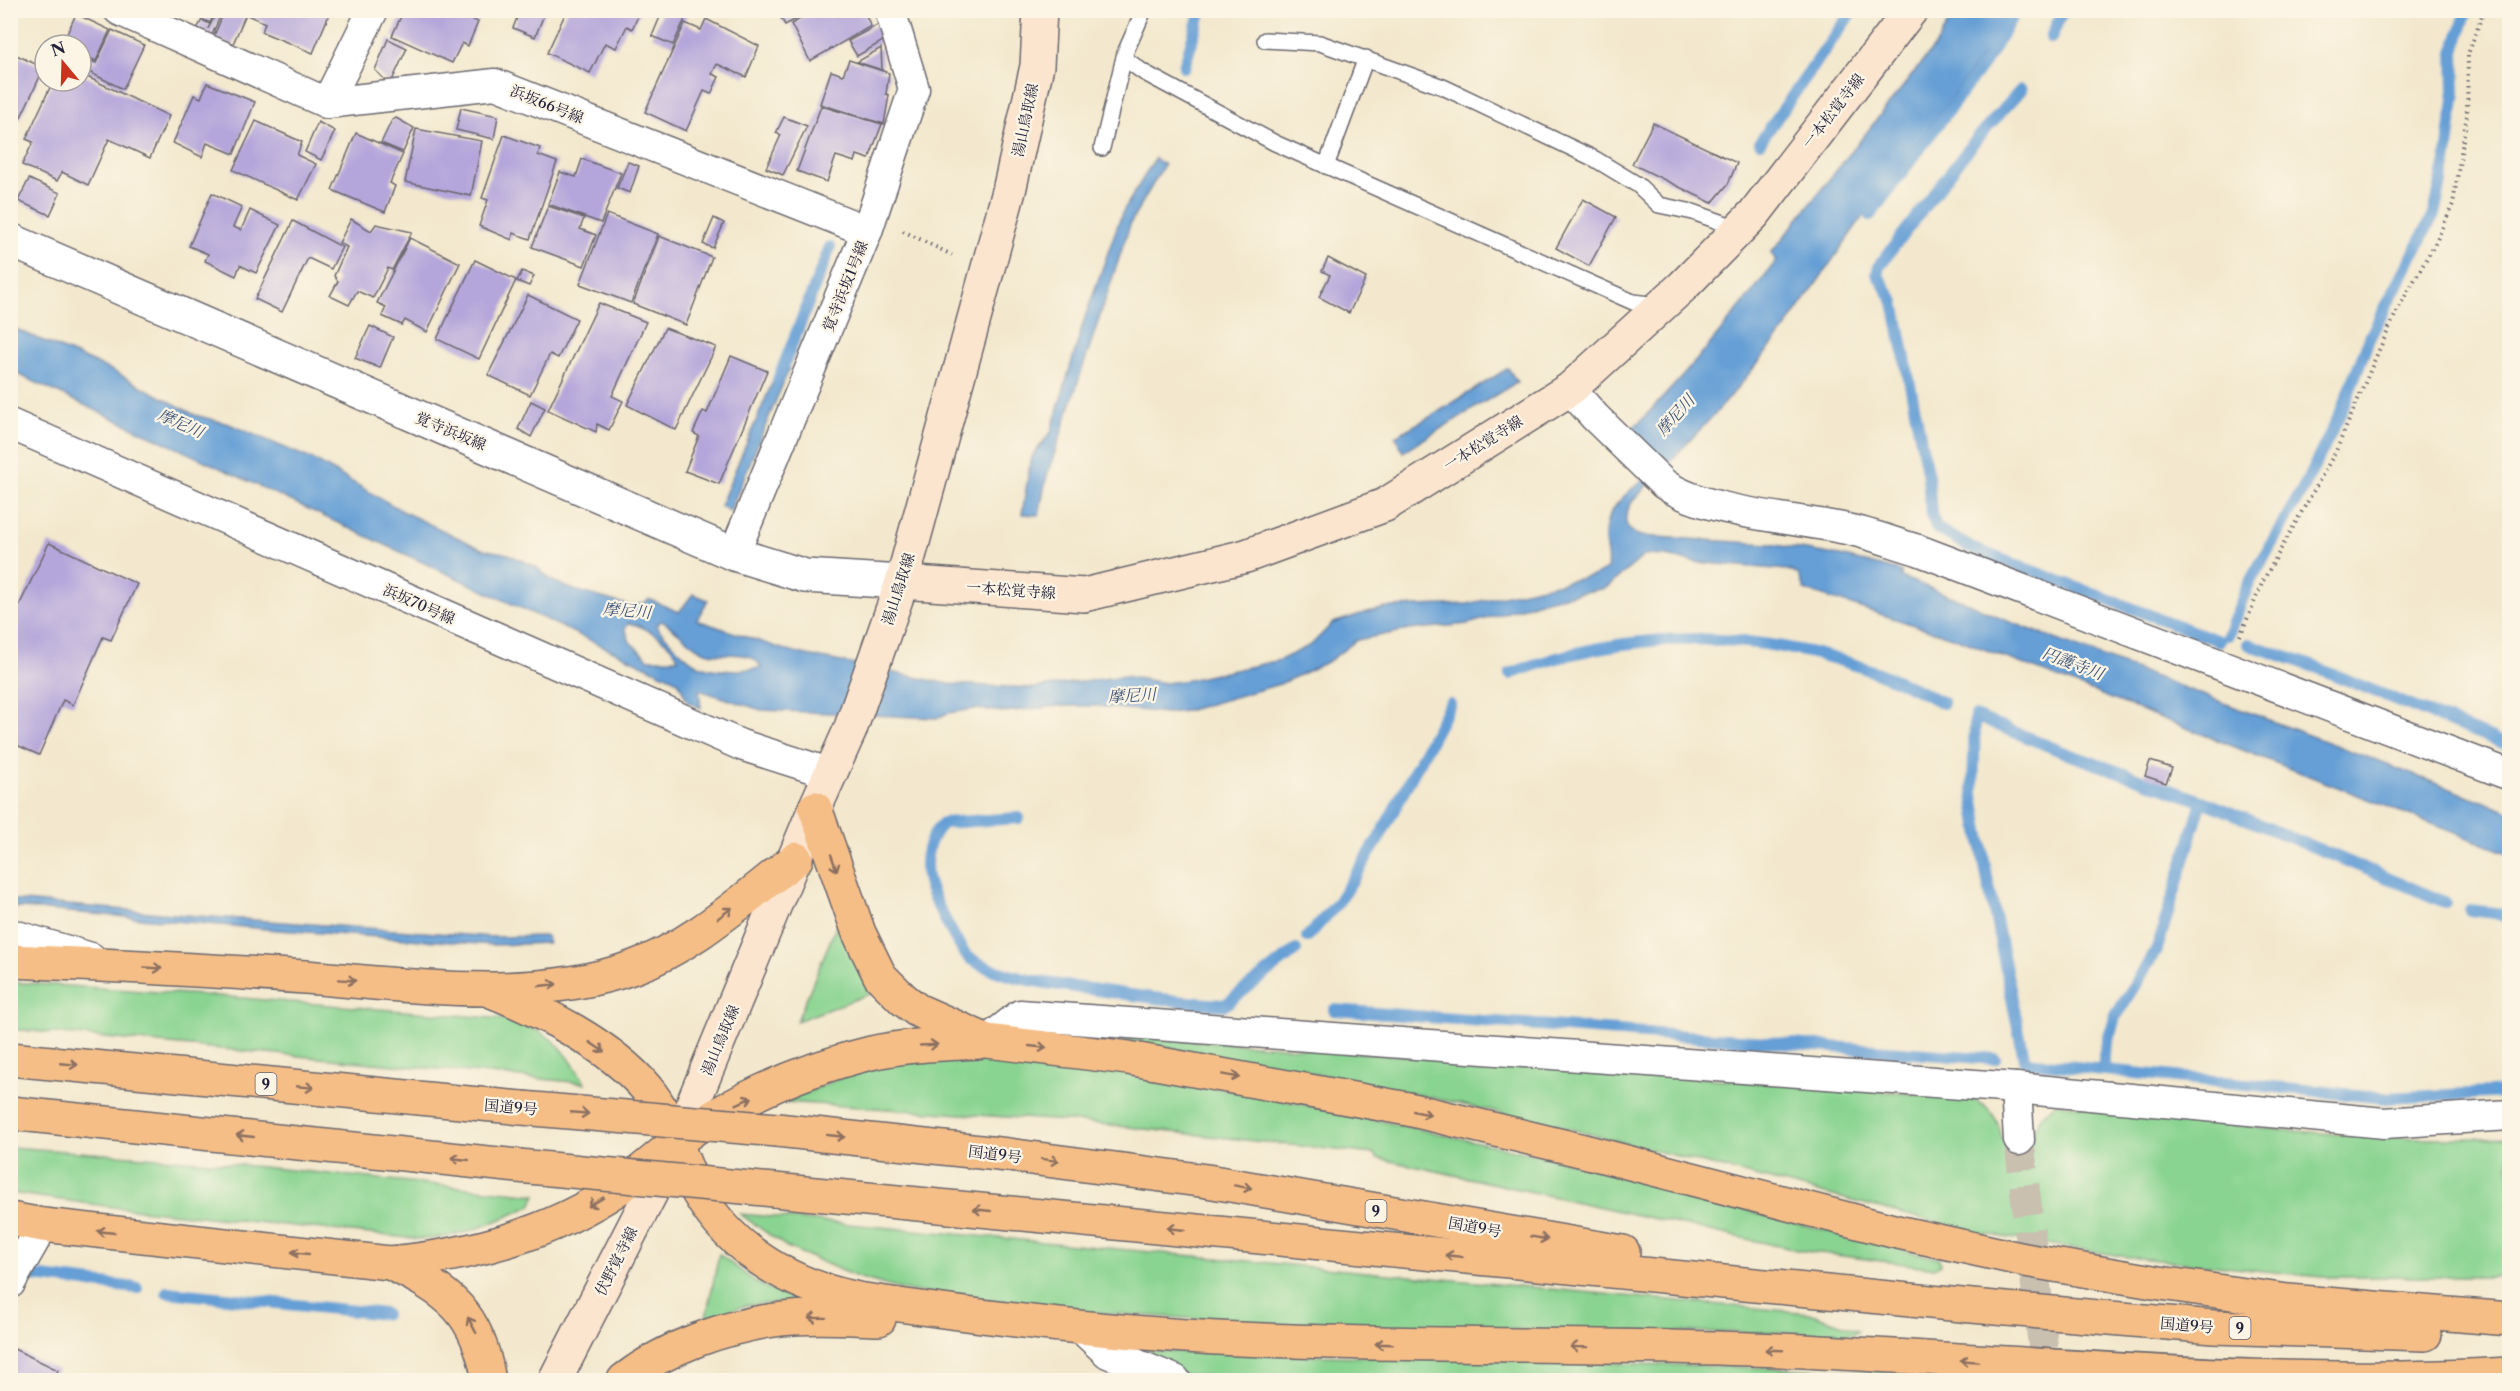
<svg xmlns="http://www.w3.org/2000/svg" width="2520" height="1391" font-family="'Libre Caslon Text','Noto Serif JP',serif">
	<style>
		.green { fill: #8ad491; stroke: #567b66; stroke-width: 1.5 }
		.water { fill: #659fd5; stroke: #446088; stroke-width: 1.5; fill-rule: evenodd }
		.lines { fill: none; stroke-linecap: round; stroke-linejoin: round }
		.stream { stroke: #659fd5; stroke-width: 12 }
		.building { fill: #b4a6da }
		.minor-tunnel { stroke: #c9c0b0; stroke-width: 30; stroke-dasharray: 30 15; stroke-linecap: butt }
		.service-casing { stroke: #6b676e; stroke-width: 18 }
		.minor-casing { stroke: #6b676e; stroke-width: 33 }
		.tertiary-casing { stroke: #6b676e; stroke-width: 36 }
		.secondary-casing { stroke: #6b676e; stroke-width: 36 }
		.trunk-casing { stroke: #6b676e; stroke-width: 36 }
		.path { stroke: #6b676e; stroke-width: 4; stroke-dasharray: 1.5 4.5; stroke-linecap: butt }
		.service { stroke: #fff; stroke-width: 15 }
		.minor { stroke: #fff; stroke-width: 30 }
		.tertiary { stroke: #fff; stroke-width: 33 }
		.secondary { stroke: #fbe5cf; stroke-width: 33 }
		.trunk { stroke: #f6be87; stroke-width: 33 }
		.trunk-bridge-casing { stroke: #6b676e; stroke-width: 36; stroke-linecap: butt }
		.trunk-bridge { stroke: #f6be87; stroke-width: 33 }
		.oneway { stroke: #8c7061 }
		.labels { text-anchor: middle; dominant-baseline: central; stroke-width: 4.5; stroke-linejoin: round; paint-order: stroke }
		.shield { fill: #fcf5e5; stroke: #63616e; stroke-width: 1.5 }
		.shield-label { font-size: 14px; font-weight: bold; fill: #22223b }
		.street-label { font-size: 15px; fill: #22223b; stroke: #fcf5e5 }
		.water-label { font-size: 16px; font-style: italic; fill: #3d5479; stroke: #fcf5e5 }
	</style>
	<rect width="100%" height="100%" fill="#fcf5e5"/>
	<filter id="ink" filterUnits="userSpaceOnUse"><feTurbulence type="fractalNoise" baseFrequency=".0167" numOctaves="2"/><feDisplacementMap in="SourceGraphic" scale="12" xChannelSelector="R" yChannelSelector="G"/><feConvolveMatrix kernelMatrix="1 2 1 2 8 2 1 2 1" color-interpolation-filters="sRGB"/></filter>
	<filter id="wash" filterUnits="userSpaceOnUse"><feTurbulence type="fractalNoise" baseFrequency=".008" numOctaves="4" result="noise"/><feDisplacementMap in="SourceGraphic" scale="24" xChannelSelector="R" yChannelSelector="G"/><feGaussianBlur stdDeviation="1.35" result="paint"/><feColorMatrix in="noise" values="0 0 0 0 0 0 0 0 0 0 0 0 0 0 0 0 0 1.4 0 .05"/><feComposite in="paint" operator="in"/></filter>
	<g filter="url(#wash)">
		<rect width="100%" height="100%" fill="#f3e8cd"/>
		<g class="green">
			<path d="M838 922C847 949 856 971 875 992L797 1021Z"/>
			<path d="M10 982 216 996 505 1019C553 1034 559 1041 585 1083L11 1029Z"/>
			<path d="M1040 1029 1971 1098C1991 1107 1998 1118 2002 1139L2030 1143C2035 1125 2040 1113 2057 1103 2207 1122 2358 1144 2509 1137V1277H2321L2128 1257 1978 1233 1567 1128 1370 1084 1148 1044 1057 1033Z"/>
			<path d="M931 1060 1050 1062 1150 1075 1302 1104 1579 1164 1768 1216 1939 1259 1941 1264 1935 1268 1797 1250 1377 1158 1374 1154 1081 1122 785 1102 861 1069Z"/>
			<path d="M11 1147 212 1162 536 1195 531 1206C494 1222 459 1240 418 1239L113 1207 11 1193Z"/>
			<path d="M740 1214 1809 1313 1858 1330 1853 1334 1329 1327 1085 1312 903 1290 857 1277 787 1247Z"/>
			<path d="M719 1254 757 1283 799 1302 748 1305 706 1318Z"/>
			<path d="M1139 1350C1434 1361 1729 1362 2024 1380H1246L1178 1374Z"/>
		</g>
		<g class="water">
			<path d="M1955 11H2010L1987 50 1856 226 1782 333 1726 402 1632 502C1623 516 1622 531 1641 536L1770 544 1836 555 1901 571V577L1966 602 2000 618 2509 811V854L1958 639 1804 590 1799 575 1788 570 1693 562 1666 556 1645 555 1606 588 1550 599 1468 624 1409 630 1357 640 1329 661 1280 684 1186 711 1167 713 1097 706H1057L1005 712 975 709 948 713 937 718 761 710 699 690 701 708 688 702 678 681 11 371V327L113 371 195 415 229 424 316 461 404 512 482 549 508 554 536 567 553 581 571 589 631 606 644 603 649 599 679 612 693 594 708 600 697 620 788 651 949 684 1034 688 1124 676 1166 683 1188 680 1280 660 1311 645 1333 623 1367 612 1392 607 1467 604 1596 575 1607 569C1609 559 1606 551 1605 541 1603 512 1622 497 1642 480L1627 434C1682 381 1730 321 1777 260L1771 253 1935 46ZM662 621C678 630 693 649 709 653 725 656 754 649 761 668 742 670 712 674 695 663 681 655 669 639 657 628V623ZM629 623C644 626 674 643 678 659H649L630 642 625 628Z"/>
			<path d="M1155 158 1164 165 1131 222 1046 479 1039 515 1022 514 1029 469 1033 455 1051 432 1085 317 1122 213Z"/>
			<path d="M780 364 789 369 730 511 720 506Z"/>
			<path d="M1508 368 1517 382 1403 452 1395 436 1435 414Z"/>
			<path d="M11 900 185 915 493 937 547 936 548 943 494 945 278 930 11 907Z"/>
		</g>
		<g class="lines">
			<g class="stream">
				<path d="M2051 38 2063 10"/>
				<path d="M1184 67 1201 10"/>
				<path d="M1760 142 1853 10"/>
				<path d="M1870 215 1988 58 2016 10"/>
				<path d="M778 380 830 247"/>
				<path d="M1937 529 1931 514 1928 477 1894 302 1877 274 1879 266 1973 143 2021 90"/>
				<path d="M1942 531 1971 548 2219 641"/>
				<path d="M2228 635 2248 585 2304 487 2343 408 2369 339 2434 214 2447 156 2455 91 2454 52 2467 10"/>
				<path d="M2248 644 2315 667 2510 746"/>
				<path d="M1510 674C1651 618 1811 631 1943 703"/>
				<path d="M1019 818 943 823C925 840 922 868 931 891 935 901 962 954 969 958 1007 981 1054 984 1097 990 1140 996 1182 1003 1225 1005L1296 950"/>
				<path d="M2445 902 2210 804 2068 754 1975 716 1973 795 1986 872 2025 1062 2386 1098 2510 1092"/>
				<path d="M2470 910 2495 913 2510 918"/>
				<path d="M1307 937 1337 904 1378 840 1450 704"/>
				<path d="M1334 1010 1995 1059"/>
				<path d="M2104 1068V1054L2115 1017 2157 949 2202 801"/>
				<path d="M34 1276 137 1288"/>
				<path d="M167 1292 385 1314"/>
			</g>
		</g>
		<g id="blocks">
			<g class="building">
				<path d="M183 10H216L210 23Z"/>
				<path d="M218 10 222 12 211 37 197 29 202 20 210 24 208 29Z"/>
				<path d="M225 10H233L245 16 232 46 213 38Z"/>
				<path d="M236 10H331L313 53 262 32 265 23Z"/>
				<path d="M404 10H453L478 22 468 46 462 43 452 63 392 36Z"/>
				<path d="M464 10H483L480 18Z"/>
				<path d="M520 10H546L535 37 513 28Z"/>
				<path d="M567 10H641L632 29 627 26 616 48 605 43 590 73 547 53Z"/>
				<path d="M663 10H689L673 45 652 36Z"/>
				<path d="M776 10H813L785 25Z"/>
				<path d="M817 10H863L871 26 810 61 791 24Z"/>
				<path d="M76 14 110 30 96 61 81 54V45H62Z"/>
				<path d="M706 19 759 46 746 77 717 64 712 74 719 77 711 94 704 91 686 131 645 112 685 23 701 30Z"/>
				<path d="M879 24 883 41 857 56 848 41Z"/>
				<path d="M112 30 144 45 123 89 81 68V56L96 63Z"/>
				<path d="M388 39 407 48 390 85 375 70Z"/>
				<path d="M881 48 882 70 857 62Z"/>
				<path d="M10 52 44 68 20 119 10 115Z"/>
				<path d="M849 60 889 73 886 94 889 95 884 124 820 104 831 71 843 75Z"/>
				<path d="M81 74 169 116 150 158 109 139 88 185 62 172 57 181 22 165 33 142 26 139 53 81H81Z"/>
				<path d="M207 83 255 102 234 154 207 143 202 157 173 143 194 95 201 98Z"/>
				<path d="M821 106 882 124 869 159 857 155 855 162 836 156 827 182 797 171Z"/>
				<path d="M461 108 498 116 494 139 456 130Z"/>
				<path d="M784 117 807 126 783 175 766 168 781 135 776 133Z"/>
				<path d="M396 118 414 128 403 152 381 143 392 120Z"/>
				<path d="M256 121 302 142 297 155 316 164 298 200 233 170Z"/>
				<path d="M318 122 335 131 321 160 305 152Z"/>
				<path d="M1653 123 1737 163 1728 184 1712 203 1632 164Z"/>
				<path d="M10 126 17 130 10 143Z"/>
				<path d="M416 129 482 141 471 196 405 182Z"/>
				<path d="M356 133 403 154 390 183 395 186 385 212 332 190Z"/>
				<path d="M504 135 540 148 538 155 557 162 530 239 513 233 512 240 479 226 488 200 482 198Z"/>
				<path d="M582 159 621 173 601 223 548 204 560 172 576 177Z"/>
				<path d="M628 162 639 166 630 193 617 188Z"/>
				<path d="M29 179 60 193 50 215 18 201Z"/>
				<path d="M212 193 242 207 233 227 241 230 250 210 280 225 256 273 240 265 236 276 205 261 208 254 189 246Z"/>
				<path d="M1583 199 1616 217 1589 266 1556 248Z"/>
				<path d="M548 206 584 218 580 229 596 235 584 266 532 247Z"/>
				<path d="M607 214 658 234 631 303 580 284Z"/>
				<path d="M714 218 724 223 713 248 703 244Z"/>
				<path d="M351 219 371 231 376 224 412 232 392 270 388 268 373 298 357 291 349 305 330 296 338 281 334 276 347 247 339 243Z"/>
				<path d="M293 221 342 247 331 269 308 258 282 312 255 299Z"/>
				<path d="M659 236 712 257 686 325 633 304Z"/>
				<path d="M410 238 460 263 427 332 405 320 402 325 382 316 386 307 377 303Z"/>
				<path d="M1328 258 1366 278 1349 313 1319 297 1330 275 1322 271Z"/>
				<path d="M475 260 516 280 479 359 437 339Z"/>
				<path d="M522 271 534 276 529 286 517 281Z"/>
				<path d="M528 295 577 319 558 358 550 354 530 395 488 375Z"/>
				<path d="M599 303 646 322 612 396 623 401 609 430 597 424 596 432 548 410Z"/>
				<path d="M370 326 393 337 380 368 355 358Z"/>
				<path d="M665 328 716 347 676 430 627 405Z"/>
				<path d="M731 356 767 371 719 484 685 471 699 436 693 433 703 411 707 413Z"/>
				<path d="M531 401 545 408 531 437 518 429Z"/>
				<path d="M49 543 137 584 111 640 103 637 73 705 63 700 39 755 10 742V625Z"/>
				<path d="M2150 761 2172 768 2166 783 2145 776Z"/>
				<path d="M10 1347 58 1370 53 1380H10Z"/>
			</g>
		</g>
	</g>
	<g filter="url(#ink)">
		<use href="#blocks" fill-opacity="0" stroke="#6b676e" stroke-width="1.5"/>
		<g class="lines">
			<path class="minor-tunnel" d="M2019 1140 2047 1380"/>
			<g class="service-casing">
				<g id="service">
					<path d="M1265 40 1320 43 1443 87 1595 159 1638 185 1659 205 1693 212 1740 229"/>
					<path d="M1124 58 1143 72 1275 143 1633 302 1658 305"/>
					<path d="M1102 148 1125 53 1144 10"/>
					<path d="M1326 166 1366 58"/>
				</g>
			</g>
			<g class="minor-casing">
				<g id="minor">
					<path d="M119 10 327 103 495 84 867 231"/>
					<path d="M327 103 373 10"/>
					<path d="M1570 389 1595 417 1664 484C1706 513 1794 518 1847 529 1871 534 1894 543 1918 550L2510 775"/>
					<path d="M10 424 741 745 832 774"/>
					<path d="M734 554 867 231 914 89 890 10"/>
					<path d="M10 934 91 958"/>
					<path d="M987 1041 1020 1015 2016 1088 2384 1123 2510 1115"/>
					<path d="M2016 1088 2019 1140"/>
					<path d="M10 1283 43 1225"/>
					<path d="M1081 1328 1108 1353 1175 1380"/>
				</g>
			</g>
			<g class="tertiary-casing">
				<path id="tertiary" d="M10 240 734 554 805 576 902 582"/>
			</g>
			<g class="secondary-casing">
				<g id="secondary">
					<path d="M902 582 1084 595 1246 556 1385 505 1570 389 1683 286 1754 214 1911 10"/>
					<path d="M555 1380 677 1142 815 808 850 730 902 582 1009 191 1037 66 1040 10"/>
				</g>
			</g>
			<g class="trunk-casing">
				<g id="trunk">
					<path d="M815 808 859 933 880 976 903 999 917 1010 987 1041 1128 1058 1408 1109 1584 1151 1893 1231 2025 1260 2153 1282 2288 1301 2510 1319"/>
					<path d="M10 961C109 965 207 970 305 977 410 985 534 1004 634 967 695 945 745 897 796 859"/>
					<path d="M489 990C542 1011 610 1045 647 1089 669 1115 676 1148 691 1179 723 1246 787 1285 858 1299 985 1318 1111 1333 1239 1339 1419 1347 1599 1343 1779 1350 2022 1360 2266 1389 2510 1374"/>
					<path d="M10 1059 522 1108"/>
					<path d="M10 1113 518 1166"/>
					<path d="M777 1130 1008 1155 1207 1181 1623 1252"/>
					<path d="M774 1190 1972 1306 2214 1327 2425 1334"/>
					<path d="M10 1219 43 1225 390 1263C450 1292 477 1312 489 1380"/>
					<path d="M390 1263C473 1255 551 1234 620 1187 652 1165 678 1137 711 1118 759 1090 816 1066 871 1053 906 1045 943 1044 979 1042"/>
					<path d="M624 1380C668 1346 726 1326 782 1319 814 1315 847 1318 879 1319"/>
				</g>
			</g>
			<g class="path">
				<path d="M903 231 952 255"/>
				<path d="M2240 636 2264 579 2336 451 2379 350 2398 309 2436 242 2453 204 2467 115 2468 54 2484 10"/>
			</g>
			<use href="#service" class="service"/>
			<use href="#minor" class="minor"/>
			<use href="#tertiary" class="tertiary"/>
			<use href="#secondary" class="secondary"/>
			<use href="#trunk" class="trunk"/>
			<g class="trunk-bridge-casing">
				<g id="trunk-bridge">
					<path d="M522 1108 777 1130"/>
					<path d="M518 1166 774 1190"/>
				</g>
			</g>
			<use href="#trunk-bridge" class="trunk-bridge"/>
		</g>
		<defs><path id="oneway-shaft" d="M-6 0H5M1.5-3L5.5 0L1.5 3" fill="none" stroke-width="1.6" stroke-linecap="round" stroke-linejoin="round" transform="scale(1.5)"/></defs>
		<g class="oneway">
			<use href="#oneway-shaft" transform="translate(834 863) rotate(71)"/>
			<use href="#oneway-shaft" transform="translate(725 913) rotate(-37)"/>
			<use href="#oneway-shaft" transform="translate(153 968) rotate(3)"/>
			<use href="#oneway-shaft" transform="translate(347 980) rotate(4)"/>
			<use href="#oneway-shaft" transform="translate(548 985) rotate(-6)"/>
			<use href="#oneway-shaft" transform="translate(929 1045) rotate(-3)"/>
			<use href="#oneway-shaft" transform="translate(597 1047) rotate(34)"/>
			<use href="#oneway-shaft" transform="translate(1038 1047) rotate(6)"/>
			<use href="#oneway-shaft" transform="translate(69 1064) rotate(5)"/>
			<use href="#oneway-shaft" transform="translate(1231 1076) rotate(10)"/>
			<use href="#oneway-shaft" transform="translate(305 1087) rotate(5)"/>
			<use href="#oneway-shaft" transform="translate(744 1101) rotate(-24)"/>
			<use href="#oneway-shaft" transform="translate(580 1113) rotate(5)"/>
			<use href="#oneway-shaft" transform="translate(1422 1113) rotate(13)"/>
			<use href="#oneway-shaft" transform="translate(245 1136) rotate(-174)"/>
			<use href="#oneway-shaft" transform="translate(836 1136) rotate(6)"/>
			<use href="#oneway-shaft" transform="translate(460 1159) rotate(-174)"/>
			<use href="#oneway-shaft" transform="translate(1050 1160) rotate(7)"/>
			<use href="#oneway-shaft" transform="translate(1243 1187) rotate(10)"/>
			<use href="#oneway-shaft" transform="translate(596 1202) rotate(149)"/>
			<use href="#oneway-shaft" transform="translate(982 1210) rotate(-174)"/>
			<use href="#oneway-shaft" transform="translate(1176 1229) rotate(-174)"/>
			<use href="#oneway-shaft" transform="translate(106 1232) rotate(-174)"/>
			<use href="#oneway-shaft" transform="translate(1539 1238) rotate(10)"/>
			<use href="#oneway-shaft" transform="translate(300 1253) rotate(-174)"/>
			<use href="#oneway-shaft" transform="translate(1454 1256) rotate(-174)"/>
			<use href="#oneway-shaft" transform="translate(817 1318) rotate(179)"/>
			<use href="#oneway-shaft" transform="translate(472 1325) rotate(-118)"/>
			<use href="#oneway-shaft" transform="translate(1384 1344) rotate(-178)"/>
			<use href="#oneway-shaft" transform="translate(1579 1347) rotate(-179)"/>
			<use href="#oneway-shaft" transform="translate(1774 1350) rotate(-178)"/>
			<use href="#oneway-shaft" transform="translate(1969 1361) rotate(-176)"/>
		</g>
	</g>
	<g class="labels">
		<g class="shield">
			<rect x="255.5" y="1073" width="21" height="22" rx="4.5"/>
			<rect x="1365.5" y="1200" width="21" height="22" rx="4.5"/>
			<rect x="2229.5" y="1317" width="21" height="22" rx="4.5"/>
		</g>
		<g class="shield-label">
			<text x="266" y="1084">9</text>
			<text x="1376" y="1211">9</text>
			<text x="2240" y="1328">9</text>
		</g>
		<g class="street-label">
			<text transform="translate(547 104) rotate(22)">浜坂66号線</text>
			<text transform="translate(1833 111) rotate(-52)">一本松覚寺線</text>
			<text transform="translate(1025 120) rotate(-78)">湯山鳥取線</text>
			<text transform="translate(845 286) rotate(-68)">覚寺浜坂1号線</text>
			<text transform="translate(451 431) rotate(23)">覚寺浜坂線</text>
			<text transform="translate(1483 443) rotate(-32)">一本松覚寺線</text>
			<text transform="translate(898 589) rotate(-72)">湯山鳥取線</text>
			<text transform="translate(1011 590) rotate(4)">一本松覚寺線</text>
			<text transform="translate(419 604) rotate(24)">浜坂70号線</text>
			<text transform="translate(720 1040) rotate(-67)">湯山鳥取線</text>
			<text transform="translate(511 1107) rotate(5)">国道9号</text>
			<text transform="translate(995 1154) rotate(7)">国道9号</text>
			<text transform="translate(1475 1227) rotate(10)">国道9号</text>
			<text transform="translate(616 1261) rotate(-63)">伏野覚寺線</text>
			<text transform="translate(2187 1325) rotate(5)">国道9号</text>
		</g>
		<g class="water-label">
			<text transform="translate(1675 415) rotate(-48)">摩尼川</text>
			<text transform="translate(181 423) rotate(24)">摩尼川</text>
			<text transform="translate(627 610) rotate(5)">摩尼川</text>
			<text transform="translate(2073 663) rotate(21)">円護寺川</text>
			<text transform="translate(1132 695) rotate(-3)">摩尼川</text>
		</g>
	</g>
	<rect width="2520" height="1391" fill="none" stroke="#fcf5e5" stroke-width="36"/>
	<g transform="translate(63 63) rotate(341)"><circle r="28" fill="#fcf5e5" stroke="#a5a1a1" stroke-width="1.5"/>
	<path d="M0-4.5L10 22L0 15L-10 22Z" fill="#c8321e"/>
	<text y="-9" font-size="16" font-weight="bold" text-anchor="middle" fill="#22223b">N</text>
	</g>
</svg>
